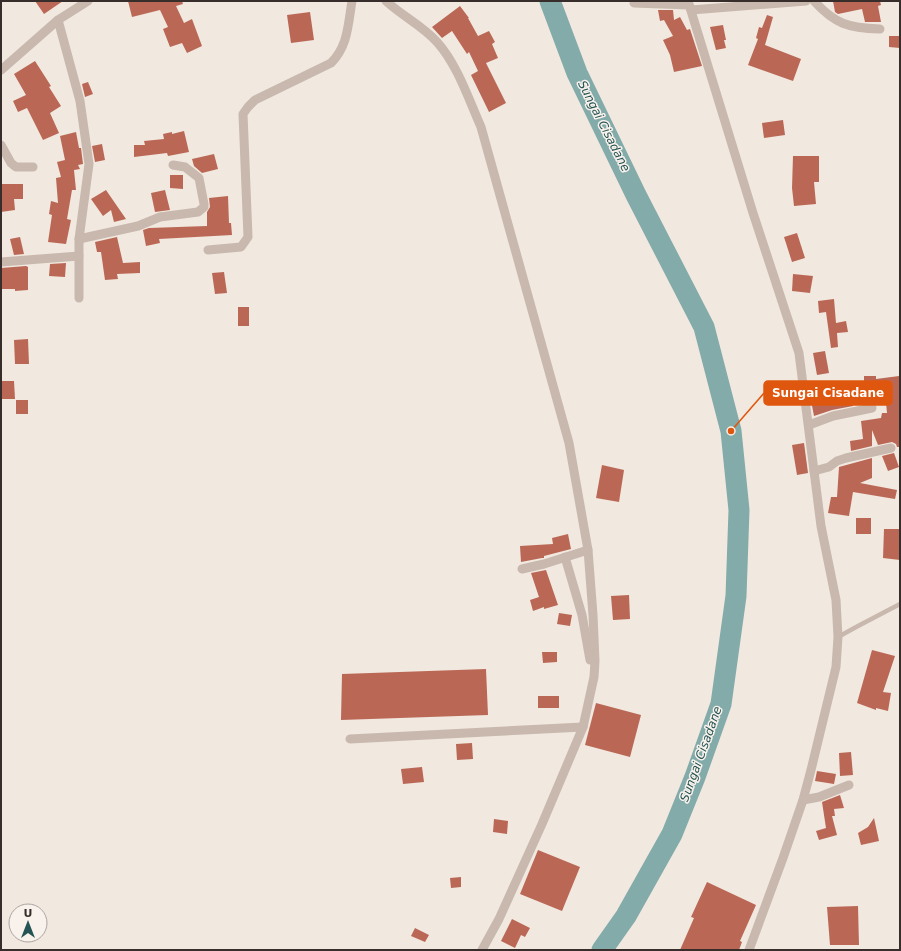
<svg xmlns="http://www.w3.org/2000/svg" width="901" height="951" font-family="'DejaVu Sans',sans-serif">
	<style>
		.lines { fill: none; stroke-linecap: round; stroke-linejoin: round }
		.river { stroke: #82abaa; stroke-width: 21 }
		.building { fill: #ba6855 }
		.lane { stroke: #c8b8ad; stroke-width: 4.5 }
		.street { stroke: #c8b8ad; stroke-width: 9 }
		.labels { text-anchor: middle; dominant-baseline: central; stroke-width: 3; stroke-linejoin: round; paint-order: stroke }
		.water-label { font-size: 12px; font-style: italic; fill: #245454; stroke: #f9f2ec }
		.leader { fill: none; stroke: #df570e; stroke-width: 1.5 }
		.callout-dot { fill: #df570e; stroke: #f9f2ec; stroke-width: 1.5 }
		.callout { fill: #df570e; stroke: #df570e; stroke-width: 1.5 }
		.callout-label { font-size: 12px; text-anchor: middle; font-weight: bold; fill: #fff }
	</style>
	<rect width="100%" height="100%" fill="#f1e8e0"/>
	<g class="lines">
		<path class="river" d="M550 1 577 73 636 195 704 327 731 431 739 510 736 596 721 704 695 777 672 834 626 916 602 950"/>
	</g>
	<g class="building">
		<path d="M35 1H63L44 14Z"/>
		<path d="M128 1H182L183 4 176 6 184 23 192 19 202 46 187 53 182 43 170 47 163 29 168 27 160 10 132 17Z"/>
		<path d="M833 1H880L881 5 878 6 881 22H865L862 9 838 14 835 12Z"/>
		<path d="M460 6 469 18H468L478 36 489 31 495 42 492 44 498 58 486 63 506 103 489 112 471 75 478 71 469 52 467 54 452 31 442 38 432 27Z"/>
		<path d="M658 10H673L674 20 680 17 687 30 690 29 702 66 674 72 670 55 663 40 673 36 664 20 660 21Z"/>
		<path d="M310 12 314 40 291 43 287 15Z"/>
		<path d="M767 15 773 17 765 45 801 59 793 81 748 65 758 39 756 38 759 27 762 28Z"/>
		<path d="M723 25 726 40H724L726 48 716 50 710 27Z"/>
		<path d="M889 36H900V48L889 47Z"/>
		<path d="M35 61 51 86 49 87 61 106 50 113 59 133 43 140 27 108 18 112 13 101 26 95 14 74Z"/>
		<path d="M88 82 93 94 85 97 82 84Z"/>
		<path d="M783 120 785 135 764 138 762 123Z"/>
		<path d="M184 131 189 152 168 156 167 153 134 157V145H145L144 141 164 139 163 134 172 132V134Z"/>
		<path d="M76 132 79 148H81L83 164 78 165 80 169 74 170 76 190H72L67 219 71 220 66 244 48 242 52 215 49 214 51 201 58 203 56 178 61 177 57 162 65 160 60 136Z"/>
		<path d="M102 144 105 160 95 162 92 146Z"/>
		<path d="M214 154 218 169 202 173 194 166 192 159Z"/>
		<path d="M793 156H819V182H814L816 204 794 206 792 188Z"/>
		<path d="M170 175H183V189L170 188Z"/>
		<path d="M1 184H23V199H14L15 210 1 212Z"/>
		<path d="M106 190 117 206 126 219 114 222 111 210 103 216 91 199Z"/>
		<path d="M165 190 170 210 155 212 151 193Z"/>
		<path d="M228 196 229 223H231L232 235 159 239 160 243 146 246 143 230 149 228 207 226V212L210 207 209 198Z"/>
		<path d="M797 233 805 258 792 262 784 237Z"/>
		<path d="M20 237 24 254 14 255 10 239Z"/>
		<path d="M117 237 123 263 140 262V273L117 274 118 279 105 280 101 252H97L95 242Z"/>
		<path d="M66 263 65 277 49 276 50 264Z"/>
		<path d="M26 266 28 267V290L15 291V289H1V268Z"/>
		<path d="M224 272 227 293 215 294 212 273Z"/>
		<path d="M793 274 813 276 810 293 792 291Z"/>
		<path d="M834 299 836 323 846 321 848 332 837 333 838 347 831 348 826 312 819 313 818 301Z"/>
		<rect x="238" y="307" width="11" height="19"/>
		<path d="M28 339 29 364H15L14 340Z"/>
		<path d="M825 351 829 373 817 375 813 353Z"/>
		<path d="M864 376H876V379L899 376 900 447H897L896 444 892 442 878 445 872 430V446L851 451 850 441 863 439 861 421 881 418 882 413H887L885 392 864 393Z"/>
		<path d="M1 381H14L15 399H2Z"/>
		<path d="M819 393 821 399 828 397V399L851 396 853 406 832 410 814 416 810 395Z"/>
		<rect x="16" y="400" width="12" height="14"/>
		<path d="M804 443 808 473 797 475 792 445Z"/>
		<path d="M894 453 899 467 888 471 882 456Z"/>
		<path d="M872 458V478L860 483 897 490 895 499 853 492 849 516 828 513 831 497H837L839 467Z"/>
		<path d="M602 465 624 470 619 502 596 498Z"/>
		<rect x="856" y="518" width="15" height="16"/>
		<path d="M884 529H900V560L883 558Z"/>
		<path d="M568 534 571 549 544 556V558H542L521 562 520 546 553 544 552 538Z"/>
		<path d="M546 570 558 605 544 609V607L533 611 530 600 539 597 531 573Z"/>
		<path d="M629 595 630 619 613 620 611 596Z"/>
		<path d="M559 613 572 615 570 626 557 624Z"/>
		<path d="M872 650 895 656 883 692 891 693 888 711 876 708V710L857 703Z"/>
		<path d="M542 652H557V662L543 663Z"/>
		<path d="M486 669 488 715 341 720 342 674Z"/>
		<rect x="538" y="696" width="21" height="12"/>
		<path d="M596 703 641 715 630 757 585 745Z"/>
		<path d="M472 743 473 759 457 760 456 744Z"/>
		<path d="M851 752 853 775 840 776 839 753Z"/>
		<path d="M422 767 424 782 403 784 401 769Z"/>
		<path d="M817 771 836 774 834 784 815 781Z"/>
		<path d="M840 795 844 808 834 809 835 816H832L837 835 819 840 816 831 826 828 822 802Z"/>
		<path d="M874 818 879 841 861 845 858 833 868 827Z"/>
		<path d="M494 819 508 821 507 834 493 832Z"/>
		<path d="M538 850 580 867 562 911 520 894Z"/>
		<path d="M461 877V887L451 888 450 878Z"/>
		<path d="M707 882 756 905 740 941 742 942 739 950H680L694 918 691 917Z"/>
		<path d="M858 906 859 945H830L827 907Z"/>
		<path d="M512 919 530 928 525 937 521 935 515 948 501 941Z"/>
		<path d="M415 928 429 935 425 942 411 936Z"/>
	</g>
	<g class="lines">
		<path class="lane" d="M838 637 858 626 900 604"/>
		<g class="street">
			<path d="M386 1C402 16 423 26 437 42 457 64 469 100 481 127L569 443 588 550 593 615 595 661 594 677 583 727 542 824 499 919 482 950"/>
			<path d="M688 1 753 213 799 353 821 526 836 600 838 637 836 667 811 770 803 800 783 858 749 950"/>
			<path d="M814 1C835 24 848 28 880 29"/>
			<path d="M634 3 689 5"/>
			<path d="M691 10 806 1"/>
			<path d="M58 20 80 101 89 164 79 239V298"/>
			<path d="M1 70 58 20 88 1"/>
			<path d="M1 145 11 163 16 167H33"/>
			<path d="M79 239 138 226 160 217 198 212 204 207V204L199 178 185 167 173 165"/>
			<path d="M208 250 241 247 248 237 243 114 248 107 255 100 331 63C348 46 348 25 352 1"/>
			<path d="M1 262 79 256"/>
			<path d="M809 425 833 416 872 408"/>
			<path d="M814 471 829 467 837 461 846 458 891 448"/>
			<path d="M565 557 582 615 590 660"/>
			<path d="M522 569 544 564 588 550"/>
			<path d="M350 739 583 727"/>
			<path d="M803 800 819 797 849 785"/>
		</g>
	</g>
	<g class="labels">
		<g class="water-label">
			<text transform="translate(604 126) rotate(63)">Sungai Cisadane</text>
			<text transform="translate(701 754) rotate(-70)">Sungai Cisadane</text>
		</g>
	</g>
	<path class="leader" d="M731 431L764 393"/>
	<circle class="callout-dot" cx="731" cy="431" r="4"/>
	<rect class="callout" x="764" y="381" width="128" height="24" rx="4"/>
	<g class="callout-label">
		<text x="828" y="397">Sungai Cisadane</text>
	</g>
	<rect width="901" height="951" fill="none" stroke="#372e2b" stroke-width="4"/>
	<g transform="translate(28 923)"><circle r="19" fill="#f9f2ec" stroke="#aba49f"/>
	<path d="M0-3L7 15L0 10L-7 15Z" fill="#245454"/>
	<text y="-6" font-size="11" font-weight="bold" text-anchor="middle" fill="#372e2b">U</text>
	</g>
</svg>
